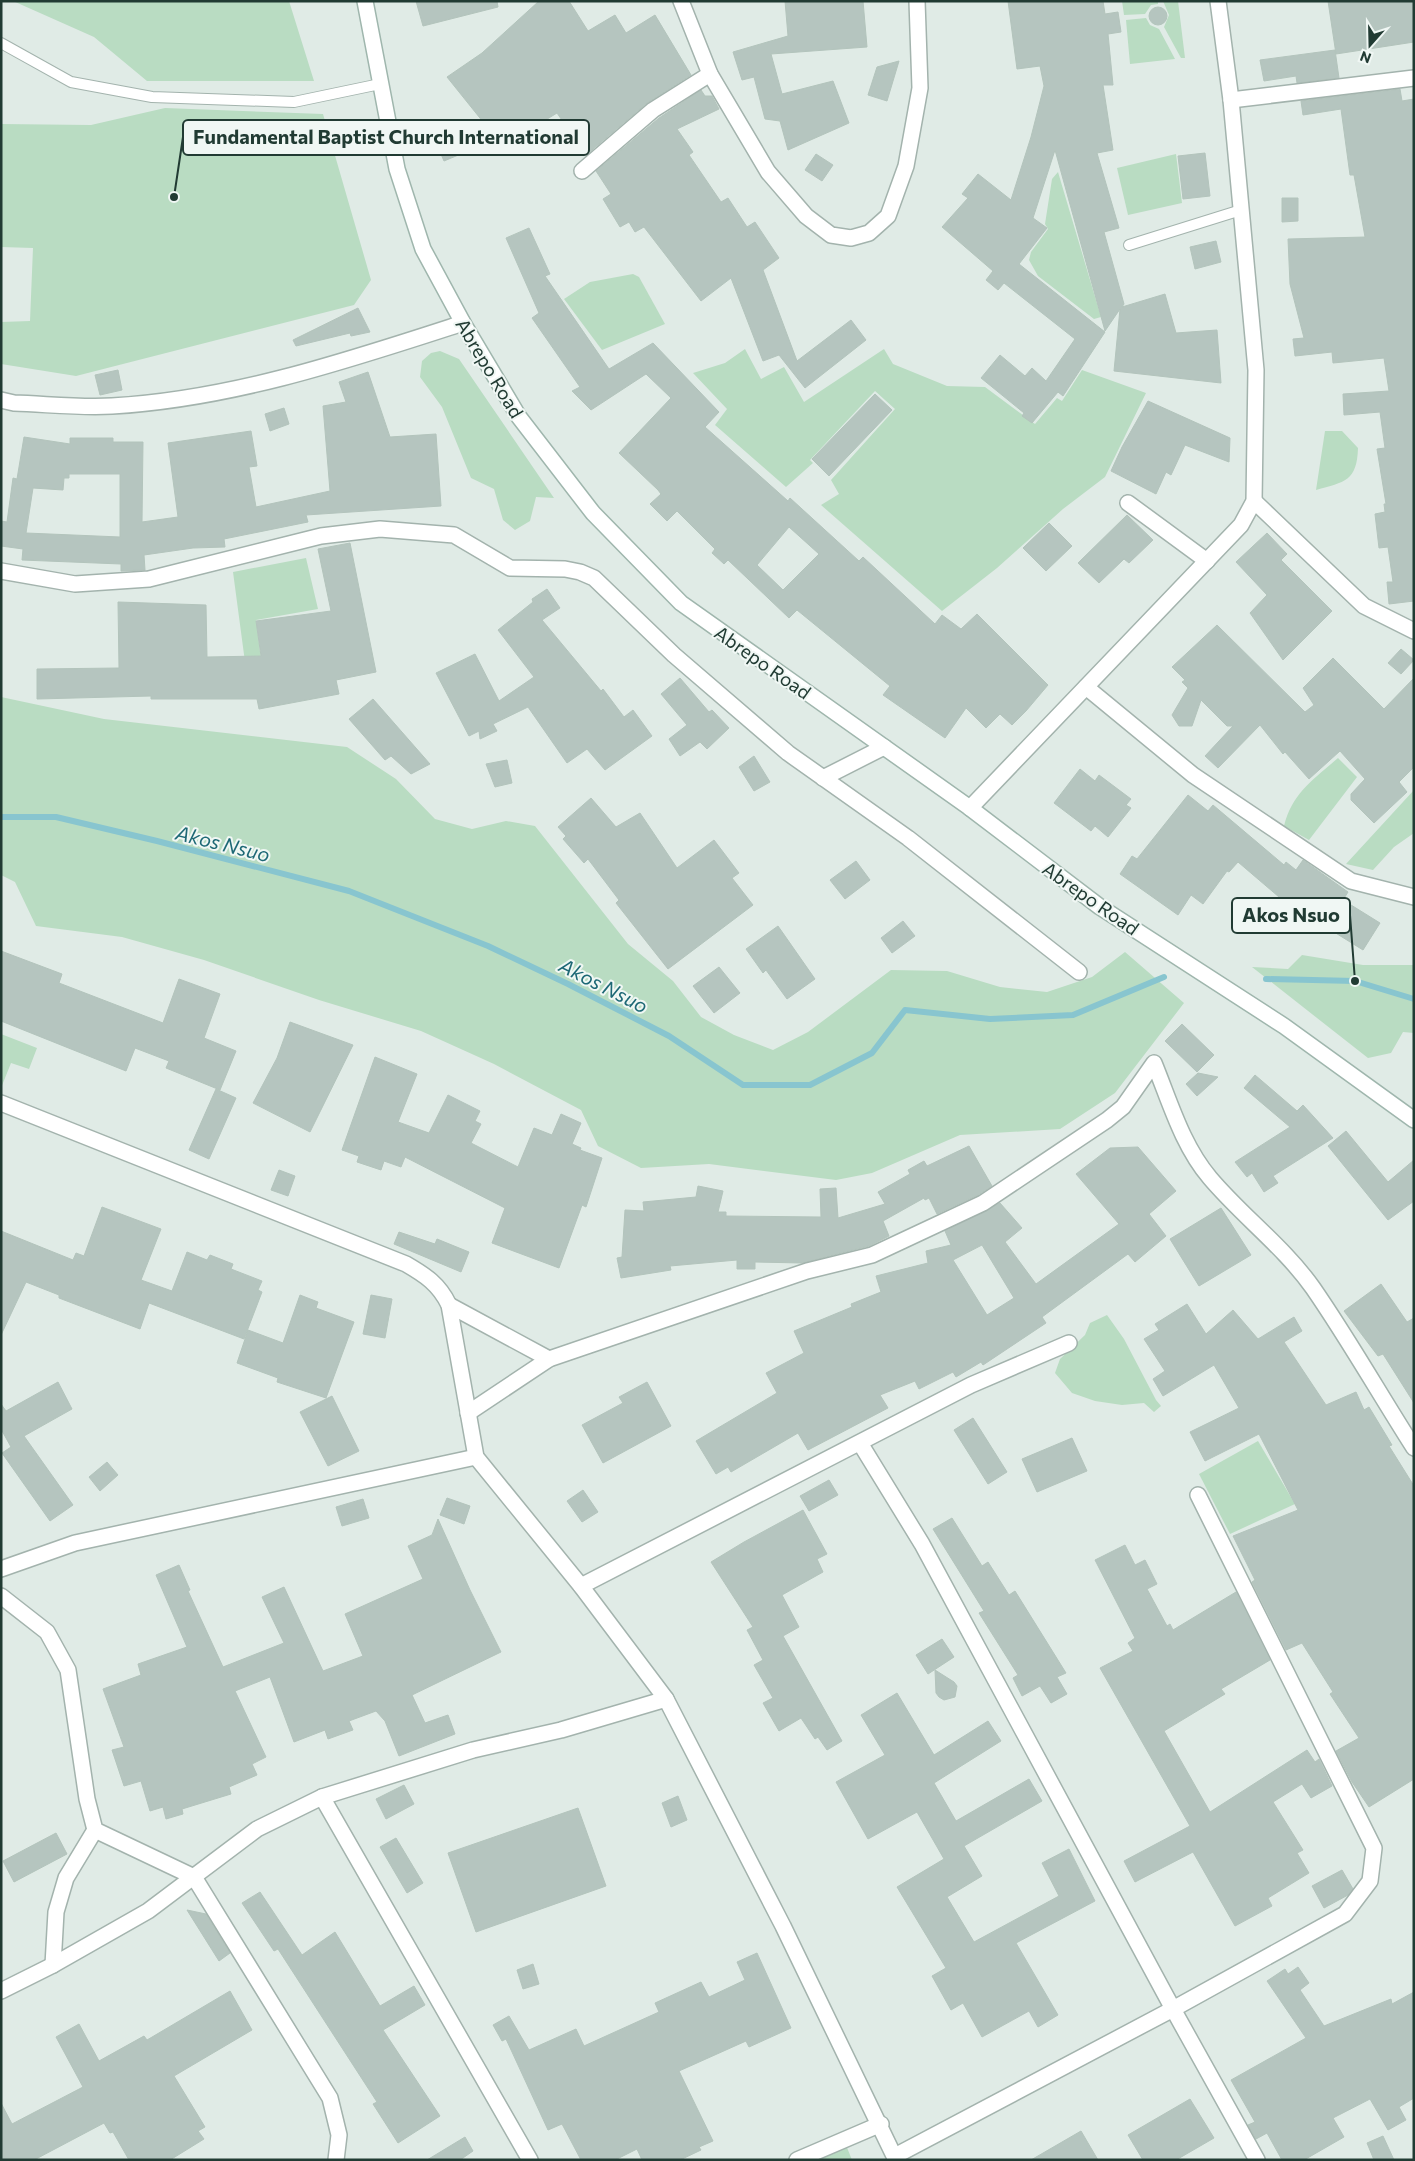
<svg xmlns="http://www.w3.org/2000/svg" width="1415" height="2161" font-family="Commissioner,sans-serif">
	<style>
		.green { fill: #b9dcc2 }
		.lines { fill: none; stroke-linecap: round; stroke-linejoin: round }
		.stream { stroke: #88c5cf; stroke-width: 6 }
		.building { fill: #b5c5bf; stroke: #b3c4bc; fill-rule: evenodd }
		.lane-casing { stroke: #a3b3ad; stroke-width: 12 }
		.street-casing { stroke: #a3b3ad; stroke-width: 18 }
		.secondary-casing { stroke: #9fb6ad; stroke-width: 18 }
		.lane { stroke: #fff; stroke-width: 10 }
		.street { stroke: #fff; stroke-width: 15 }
		.secondary { stroke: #fff; stroke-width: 15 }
		.labels { text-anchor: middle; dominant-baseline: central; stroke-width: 4; stroke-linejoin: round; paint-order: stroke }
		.street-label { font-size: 19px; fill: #213b33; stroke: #f0f7f4 }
		.water-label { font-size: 20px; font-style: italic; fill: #1d6875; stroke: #f0f7f4 }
		.leader { fill: none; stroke: #213b33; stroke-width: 2 }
		.callout-dot { fill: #213b33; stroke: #f0f7f4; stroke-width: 2 }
		.callout { fill: #f0f7f4; stroke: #213b33; stroke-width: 2 }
		.callout-label { font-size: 20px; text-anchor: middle; font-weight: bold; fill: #213b33 }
	</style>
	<rect width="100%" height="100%" fill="#e0ebe6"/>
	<g class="green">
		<path d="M13 1H289L314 81H147L94 37Z"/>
		<path d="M1122 1H1158V4L1151 5 1145 14 1124 15Z"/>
		<path d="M1163 1H1178L1185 58H1181L1164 27 1169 15Z"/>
		<path d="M1146 18 1150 25 1159 29 1175 59 1130 64 1126 20Z"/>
		<path d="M165 108 323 114 371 280 354 305 76 376 1 364V322L30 321 33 248 1 247V124L91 125Z"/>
		<path d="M1176 154 1182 203 1128 215 1117 168Z"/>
		<path d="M1058 172 1101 317 1094 319 1038 276 1029 260 1031 252 1048 229 1045 224 1052 179Z"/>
		<path d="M633 274 639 277 665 324 602 350 564 299 590 282Z"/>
		<path d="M745 349 761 379 784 367 804 402 884 349 893 364 947 386 985 387 1035 424 1057 398 1062 401 1082 370 1146 393 1105 477 1063 509 997 568 942 611 821 505 839 494 831 480 895 409 875 391 810 460 813 463 786 487 715 425 727 409 693 373 725 363Z"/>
		<path d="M440 351 459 359 554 498 536 497 530 521 515 530 503 520 494 489 471 478 442 407 420 377 422 361 431 353Z"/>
		<path d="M1325 431H1342L1358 448C1357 481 1345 482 1316 490Z"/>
		<path d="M306 558 318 609 256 620 263 675 247 677 233 572Z"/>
		<path d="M1 697 104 719 347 747 396 779 435 819 472 829 506 821 535 826 628 944 673 981 701 1017 734 1035 773 1050 808 1032 891 970 947 971 1000 987 1047 992 1092 977 1125 952 1184 1003 1115 1093 1060 1129 960 1135 872 1173 836 1180 709 1164 641 1168 598 1146 581 1110 494 1064 421 1031 319 1000 204 960 122 937 36 926 15 882 1 875Z"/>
		<path d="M1338 758 1357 777 1309 840 1284 826C1292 793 1314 779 1338 758Z"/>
		<path d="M1414 790V833L1394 847 1373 870 1346 864Z"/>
		<path d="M1302 955 1363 965H1414V1033L1403 1032 1391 1053 1368 1058 1252 967 1288 969Z"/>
		<path d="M1 1034 37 1048 29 1069 11 1063 1 1088Z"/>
		<path d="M1107 1315 1124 1339 1156 1400 1161 1406 1154 1412 1144 1403 1122 1405 1095 1401 1072 1393 1055 1373 1060 1359 1085 1335 1090 1323Z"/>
		<path d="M1258 1441 1295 1504 1230 1534 1199 1474Z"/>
		<path d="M846 2145 852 2160H816Z"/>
	</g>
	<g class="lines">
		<g class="stream">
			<path d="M1 817H56L157 841 349 891 488 946 568 984 669 1036 743 1085H810L872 1053 905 1010 990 1019 1073 1015 1164 977"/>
			<path d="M1266 979 1355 981 1414 999"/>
		</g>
	</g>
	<g class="building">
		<path d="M416 1H497L498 7 423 26Z"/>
		<path d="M539 1H569L588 31 615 15 626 33 655 15 691 75 647 103 586 155 557 113 526 132 529 136 508 153 447 77 482 53Z"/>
		<path d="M785 1H863L867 47 771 54 782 94 833 81 849 123 788 150 780 121 765 119 754 77 742 80 733 52 788 36Z"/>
		<path d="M1008 1H1103L1105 14 1118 12 1121 32 1108 34 1113 85H1103L1113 150 1097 153 1119 228 1104 232 1124 304 1122 307 1165 294 1176 333 1217 330 1221 383 1114 371 1120 309 1105 331 1055 150 1033 218 1047 228 1019 264 1105 332 1063 396 1058 392 1032 423 1022 416 1024 413 981 378 1000 355 1025 376 1032 368 1046 381 1075 339 1004 283 998 290 986 280 993 271 942 227 968 198 962 194 978 174 1011 200 1031 137 1044 86 1040 66 1017 69Z"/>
		<path d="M1328 1H1414V42L1336 54Z"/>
		<circle cx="1158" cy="16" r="9"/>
		<path d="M1335 50 1339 78 1297 83 1296 76 1264 81 1260 60Z"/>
		<path d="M899 61 887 101 868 95 877 67Z"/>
		<path d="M1400 89 1402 101 1414 99V601L1389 604 1387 582H1393L1388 547 1379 548 1375 514 1385 512 1384 504H1386L1377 449 1385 448 1380 412 1344 415 1343 394 1389 391 1384 358 1333 363 1332 352 1295 356 1293 339 1304 338 1290 284 1288 239 1365 237 1354 175H1350L1341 109 1303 115 1301 101Z"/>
		<path d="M701 90 705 96H712L719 109 677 129 693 152 689 155 721 202 728 198 747 227 755 222 779 258 763 270 797 361 851 320 866 340 805 388 779 355 763 361 731 278 701 301 644 227 635 232 629 222 620 227 603 199 611 194 596 171 659 118Z"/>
		<path d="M462 134 468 151 444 161 437 145Z"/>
		<path d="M1205 153 1210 196 1183 199 1178 156Z"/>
		<path d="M816 154 833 165 822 181 805 170Z"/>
		<path d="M1282 198H1298V221L1282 222Z"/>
		<path d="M529 228 550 274 545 276 609 369 653 343 719 412 705 427 788 501 790 498 859 561 863 557 935 624 942 615 961 629 977 614 1048 685 1026 711 1012 725 1000 714 986 728 966 708 945 738 883 695 890 686 797 610 789 618 728 560 724 564 712 553 715 549 677 511 667 521 650 504 661 494 658 490 619 453 671 398 646 374 591 410 572 391 580 387 532 318 539 313 506 238ZM789 527 819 554 783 590 757 565Z"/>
		<path d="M1216 241 1221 262 1195 269 1190 247Z"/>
		<path d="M358 308 370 332 351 336 350 333 296 346 293 340Z"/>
		<path d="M118 370 122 390 100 395 95 375Z"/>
		<path d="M368 372 390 437 436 434 441 506 306 515 308 522 224 539 225 547 193 548 144 555 145 570 121 571V564L22 560 23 549 1 546V521L7 522 13 478 17 479 24 437 70 444V438H113V442H143L142 522 178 517 168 443 251 431 257 466 249 467 256 507 330 491 323 406 346 402 339 382ZM69 474H120V537L26 533 33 488 63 490 64 478H69Z"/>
		<path d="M875 394 892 410 829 476 812 459Z"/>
		<path d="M1148 401 1230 438 1229 462 1185 445 1171 475 1166 472 1156 494 1111 471 1122 447Z"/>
		<path d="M284 408 289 424 270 431 265 414Z"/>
		<path d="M1127 515 1153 540 1129 563 1124 559 1099 583 1078 563Z"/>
		<path d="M1049 523 1072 546 1046 571 1023 548Z"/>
		<path d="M1267 533 1287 554 1281 560 1332 611 1283 660 1250 613 1267 595 1236 562Z"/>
		<path d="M350 543 376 672 336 680 339 694 259 709 257 699H151V696L37 699V669L119 668 118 602 206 605 207 657 261 656 256 621 331 611 318 549Z"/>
		<path d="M547 589 560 608 542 620 601 691 603 689 624 717 633 710 652 736 605 770 587 749 567 763 528 707 493 724 497 731 480 739 479 731 469 736 436 673 475 654 499 701 534 677 498 630 533 602 532 599Z"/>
		<path d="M1217 625 1305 712 1314 705 1303 688 1333 658 1384 709 1414 678V767L1399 782 1407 792 1374 823 1351 800V794L1365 779 1340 751 1309 779 1285 752 1283 754 1260 725 1218 768 1205 756 1233 726H1227L1201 700 1192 726H1179L1172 715 1188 688 1182 682 1185 680 1172 667Z"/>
		<path d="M1401 649 1414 660 1401 674 1388 663Z"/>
		<path d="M680 678 709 712 712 710 729 728 707 749 700 742 680 756 669 739 687 725 661 694Z"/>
		<path d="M373 699 430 764 411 774 391 756 385 760 349 719Z"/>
		<path d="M754 756 770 782 754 791 739 767Z"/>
		<path d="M507 760 512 783 495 787 486 764Z"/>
		<path d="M1080 769 1095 781 1099 775 1131 799 1126 805 1131 808 1108 837 1095 826 1091 831 1054 803Z"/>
		<path d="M1188 795 1208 811 1213 805 1284 865 1286 862 1296 870 1303 860 1348 892 1343 900 1380 923 1363 950 1326 927 1292 897 1286 903 1238 862 1229 872 1227 871 1203 904 1191 895 1178 915 1120 874 1132 856 1137 859Z"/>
		<path d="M591 798 616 827 640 813 677 868 714 840 739 873 732 878 753 905 668 969 616 903 619 900 588 859 584 863 563 839 566 836 558 827Z"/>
		<path d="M856 861 870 880 845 899 830 880Z"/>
		<path d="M903 921 915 936 892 953 881 938Z"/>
		<path d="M778 926 815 979 787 999 766 970 763 973 746 949Z"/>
		<path d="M1 951 62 974 59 983 163 1023 179 979 220 994 204 1038 236 1051 220 1090 166 1068 169 1061 135 1048 126 1071 1 1021Z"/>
		<path d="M719 967 740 993 714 1013 693 986Z"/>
		<path d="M290 1022 353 1045 310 1132 253 1103 277 1058Z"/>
		<path d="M1182 1024 1214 1055 1197 1072 1165 1041Z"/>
		<path d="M375 1057 417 1074 398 1122 429 1133 448 1095 480 1111 475 1121 481 1124 471 1143 518 1167 534 1128 552 1135 561 1114 581 1123 572 1144 581 1148 580 1150 602 1158 586 1207 582 1205 559 1268 492 1243 505 1208 405 1157 401 1167 384 1161 381 1170 357 1162 359 1156 342 1150Z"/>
		<path d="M1198 1073 1218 1077 1197 1096 1186 1084Z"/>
		<path d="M1255 1075 1297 1111 1303 1105 1333 1138 1273 1176 1278 1183 1264 1192 1252 1173 1247 1177 1235 1162 1290 1127 1244 1088Z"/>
		<path d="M216 1089 236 1098 209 1159 189 1150Z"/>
		<path d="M1346 1131 1388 1182 1414 1160V1201L1388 1220 1328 1146Z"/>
		<path d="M969 1146 992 1186 978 1195 937 1214 929 1198 925 1200 924 1198 883 1221 889 1236 869 1246 802 1263 755 1262V1269H737V1260L670 1266 671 1270 621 1278 617 1258 622 1257 625 1210 644 1211 643 1202 696 1197 698 1186 723 1191 718 1212H726V1216L821 1217 820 1189 836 1188 838 1218 885 1204 878 1192 910 1174 908 1170 924 1161 927 1166Z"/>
		<path d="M1138 1147 1176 1191 1149 1214 1166 1236 1135 1262 1128 1254 1042 1317 1046 1323 983 1365 981 1362 956 1377 953 1372 919 1389 915 1381 880 1395 888 1408 808 1450 798 1433 731 1472 728 1467 716 1474 696 1441 777 1393 766 1373 804 1353 794 1331 852 1307 851 1304 881 1292 876 1276 928 1263 926 1251 951 1245 945 1231 1000 1203 1022 1228 1005 1242 1036 1284 1119 1224 1076 1174 1110 1148ZM982 1245 1014 1298 987 1315 953 1260Z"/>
		<path d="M279 1170 295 1176 288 1196 271 1190Z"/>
		<path d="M102 1207 161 1229 141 1280 172 1291 187 1252 207 1260 210 1255 233 1264 231 1269 262 1281 258 1290 262 1292 244 1339 149 1303 140 1329 59 1298V1295L26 1282 1 1335V1231L73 1260 76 1253 84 1256Z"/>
		<path d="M1221 1208 1251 1255 1199 1286 1170 1239Z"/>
		<path d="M399 1232 435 1244 437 1239 469 1252 461 1272 394 1244Z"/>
		<path d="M1381 1284 1407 1322 1414 1318V1403L1383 1354 1378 1356 1344 1311Z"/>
		<path d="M300 1295 318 1302 316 1308 354 1322 326 1398 277 1382 278 1378 237 1363 248 1330 283 1343Z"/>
		<path d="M371 1295 392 1299 385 1338 363 1334Z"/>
		<path d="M1187 1304 1206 1334 1233 1310 1258 1339 1294 1317 1302 1331 1284 1342 1326 1405 1356 1392 1364 1410 1369 1407 1392 1445 1389 1446 1414 1486V1779L1369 1807 1352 1782 1336 1751 1359 1738 1330 1694 1333 1692 1302 1643 1286 1650 1252 1582 1255 1580 1233 1536 1298 1510 1259 1434 1205 1461 1190 1432 1239 1408 1214 1365 1163 1396 1153 1379 1165 1371 1144 1339 1159 1330 1155 1324Z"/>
		<path d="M58 1382 72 1409 24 1436 73 1505 50 1521 2 1453 11 1447 1 1429V1404L6 1411Z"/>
		<path d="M647 1382 671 1426 603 1463 582 1425 623 1403 619 1397Z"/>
		<path d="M332 1396 359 1451 328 1466 300 1412Z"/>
		<path d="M973 1418 1007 1472 988 1484 954 1430Z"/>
		<path d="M1072 1438 1087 1471 1037 1492 1022 1459Z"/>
		<path d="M107 1462 118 1475 100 1491 89 1477Z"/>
		<path d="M829 1480 838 1495 809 1511 800 1496Z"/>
		<path d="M583 1490 598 1512 582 1522 567 1501Z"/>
		<path d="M447 1498 470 1506 464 1524 440 1515Z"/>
		<path d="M363 1499 369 1518 342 1526 336 1507Z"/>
		<path d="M803 1510 827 1554 817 1559 823 1572 782 1595 799 1627 783 1636 842 1741 827 1750 818 1737 815 1739 801 1718 779 1731 763 1703 773 1698 754 1665 763 1660 747 1630 753 1627 711 1562 744 1542Z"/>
		<path d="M952 1518 982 1566 988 1562 1009 1595 1015 1591 1066 1673 1057 1677 1067 1694 1051 1703 1040 1686 1022 1696 1013 1678 1018 1675 979 1613 984 1611 933 1529Z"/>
		<path d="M438 1519 470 1590 501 1652 412 1695 425 1723 448 1715 455 1734 399 1756 385 1721 376 1711 349 1721 353 1730 328 1739 325 1730 294 1742 270 1677 235 1691 266 1757 252 1764 257 1775 229 1787 231 1794 182 1809 183 1814 166 1819 163 1807 150 1811 141 1781 124 1786 112 1750 124 1747 103 1689 141 1675 138 1664 187 1647 156 1575 179 1565 190 1590 188 1591 223 1667 284 1643 262 1597 284 1587 323 1671 363 1656 345 1614 423 1579 408 1546 432 1535Z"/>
		<path d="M1125 1545 1135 1565 1145 1560 1157 1584 1147 1589 1167 1626 1170 1624 1173 1630 1236 1592 1270 1660 1221 1689 1225 1694 1164 1731 1210 1812 1307 1750 1315 1762 1319 1759 1332 1786 1311 1798 1302 1784 1273 1802 1303 1850 1297 1853 1309 1873 1268 1898 1272 1906 1235 1926 1193 1852 1135 1882 1124 1861 1190 1826 1100 1668 1133 1651 1128 1643 1135 1638 1095 1560Z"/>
		<path d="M942 1639 954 1657 928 1674 916 1655Z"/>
		<path d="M935 1670 954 1682 957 1686 955 1697 944 1700 939 1697 936 1693Z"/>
		<path d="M897 1693 934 1755 988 1721 1001 1741 934 1783 956 1821 1029 1779 1042 1801 964 1846 982 1876 947 1897 974 1942 1059 1896 1042 1863 1069 1849 1095 1901 1016 1943 1058 2015 1038 2027 1029 2011 982 2037 963 2003 951 2010 932 1976 946 1968 897 1887 944 1859 917 1812 868 1839 836 1782 885 1755 861 1715Z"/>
		<path d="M404 1785 414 1804 386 1819 376 1799Z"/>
		<path d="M678 1796 687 1820 671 1827 662 1803Z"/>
		<path d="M578 1808 606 1886 476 1932 448 1853Z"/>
		<path d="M56 1833 67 1854 14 1882 3 1861Z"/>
		<path d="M396 1838 423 1883 407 1893 380 1847Z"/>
		<path d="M1342 1870 1353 1889 1348 1895 1324 1908 1312 1886Z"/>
		<path d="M260 1892 302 1955 335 1932 380 2006 414 1986 425 2005 383 2030 440 2116 398 2143 373 2104 377 2102 278 1949 274 1951 242 1903Z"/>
		<path d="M187 1910 206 1914 230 1953 219 1961Z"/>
		<path d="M757 1953 791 2028 749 2047 746 2041 679 2071 713 2141 699 2147 701 2150 680 2160H642L637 2149 615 2160H581L562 2124 548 2130 506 2039 502 2041 493 2025 509 2016 529 2050 576 2029 584 2046 659 2012 655 2003 701 1982 709 1997 745 1980 737 1962Z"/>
		<path d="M533 1964 539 1984 523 1989 517 1970Z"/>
		<path d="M1298 1967 1309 1983 1300 1990 1324 2026 1391 1999 1392 2004 1414 1992V2098L1399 2107 1406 2120 1388 2130 1370 2099 1333 2118 1344 2137 1304 2160H1282L1267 2133 1256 2139 1248 2125 1255 2122 1231 2080 1306 2038 1267 1981 1285 1969 1288 1974Z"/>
		<path d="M230 1991 252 2030 174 2076 205 2127 198 2131 204 2139 170 2160H129L113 2132 110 2133 104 2123 34 2160H1V2103L12 2124 83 2087 56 2037 79 2024 99 2061 144 2036 147 2040Z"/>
		<path d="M1190 2099 1214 2138 1176 2160H1143L1128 2135Z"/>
		<path d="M1081 2131 1098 2160H1031Z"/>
		<path d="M1383 2136 1394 2160H1374L1367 2143Z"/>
		<path d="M465 2137 473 2151 460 2160H427Z"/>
	</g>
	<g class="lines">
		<g class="lane-casing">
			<g id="lane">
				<path d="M1 43 71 82 152 97 294 102 380 84"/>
				<path d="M1129 245 1241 210"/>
			</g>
		</g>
		<g class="street-casing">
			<g id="street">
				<path d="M681 1 710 74 768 172 806 216 831 235 851 238 869 233 888 216 906 166 920 88 917 1"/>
				<path d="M1231 100 1414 78"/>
				<path d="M582 171 653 110 710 74"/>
				<path d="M1 400 14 403C46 404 80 408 112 406 233 399 349 360 463 323"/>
				<path d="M1254 501 1364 606 1414 631"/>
				<path d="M1128 503 1207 561"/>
				<path d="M1 571 75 584 149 579 321 536 380 529 454 535 510 568 565 569 580 572 594 578 674 655 788 753 908 838 1079 972"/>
				<path d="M1086 687 1193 775 1351 881 1414 897"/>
				<path d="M823 778 884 747"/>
				<path d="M970 808 1241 525 1254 501 1256 370 1231 100 1218 1"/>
				<path d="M1 1103 406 1264C425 1275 439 1284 449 1305L476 1457 581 1586 666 1699 783 1926 896 2160"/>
				<path d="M449 1305 549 1359"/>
				<path d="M468 1413 549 1359 807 1271 872 1255 983 1203 1107 1120 1123 1107 1154 1063C1170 1102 1182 1145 1210 1178 1242 1216 1284 1247 1313 1288 1349 1340 1380 1395 1414 1448"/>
				<path d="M860 1443 922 1544 1173 2009 1257 2160"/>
				<path d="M1 1569 75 1543 476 1457"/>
				<path d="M581 1586 971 1385 1069 1343"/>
				<path d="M1 1596 47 1632 68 1670 87 1799 95 1830 194 1877 330 2098 339 2135 336 2160"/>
				<path d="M322 1797 530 2160"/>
				<path d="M53 1965 56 1912 66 1878 95 1830"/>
				<path d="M1 1991 53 1965 148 1911 257 1829 322 1797 473 1750 561 1730 666 1699"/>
				<path d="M895 2156 1173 2009 1345 1914 1370 1881 1374 1848 1198 1495"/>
				<path d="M797 2160 881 2124"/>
			</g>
		</g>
		<g class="secondary-casing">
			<path id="secondary" d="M365 1 397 169 423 249 463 323 519 417 593 513 681 603 970 808 1100 907 1284 1026 1414 1120"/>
		</g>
		<use href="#lane" class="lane"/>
		<use href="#street" class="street"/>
		<use href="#secondary" class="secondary"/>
	</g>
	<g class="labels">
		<g class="street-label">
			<text transform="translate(490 368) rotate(59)">Abrepo Road</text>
			<text transform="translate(763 662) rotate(35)">Abrepo Road</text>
			<text transform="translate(1091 898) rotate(35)">Abrepo Road</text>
		</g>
		<g class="water-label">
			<text transform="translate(223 843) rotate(14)">Akos Nsuo</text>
			<text transform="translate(604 985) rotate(27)">Akos Nsuo</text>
		</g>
	</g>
	<path class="leader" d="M174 197L183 137M1355 981L1350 915"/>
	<g class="callout-dot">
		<circle cx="174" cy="197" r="5"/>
		<circle cx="1355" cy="981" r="5"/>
	</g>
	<g class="callout">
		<rect x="183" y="120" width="406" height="35" rx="5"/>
		<rect x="1232" y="898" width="118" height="35" rx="5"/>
	</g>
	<g class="callout-label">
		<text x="386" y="144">Fundamental Baptist Church International</text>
		<text x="1291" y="922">Akos Nsuo</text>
	</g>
	<rect width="1415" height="2161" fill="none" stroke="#213b33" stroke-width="5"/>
	<g transform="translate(1370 45) rotate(200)" stroke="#f0f7f4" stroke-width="4" paint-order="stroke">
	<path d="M0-4L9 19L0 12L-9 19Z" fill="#213b33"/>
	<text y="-8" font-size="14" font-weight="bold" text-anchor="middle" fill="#213b33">N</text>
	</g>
</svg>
